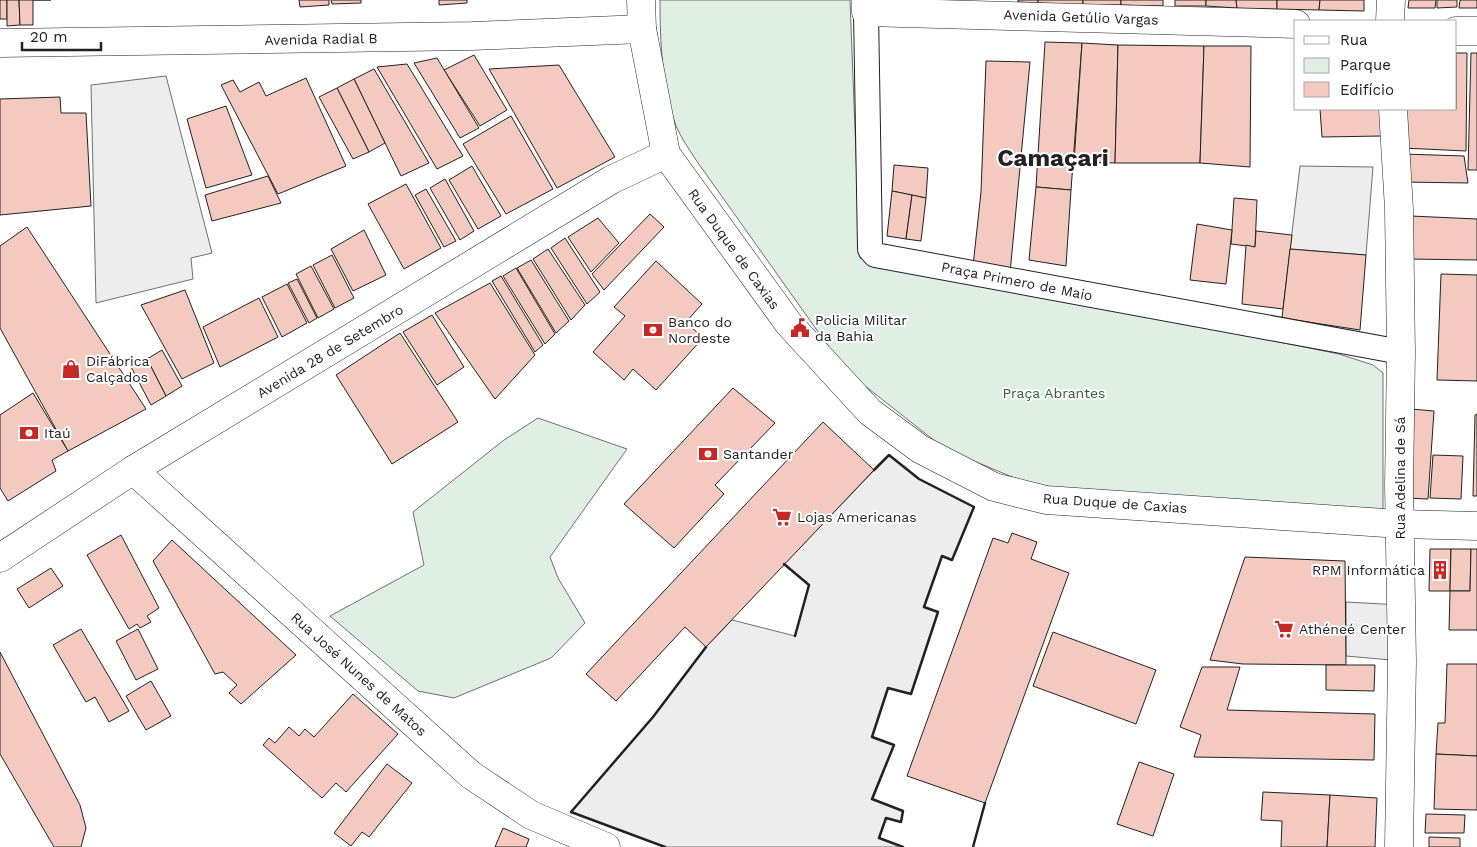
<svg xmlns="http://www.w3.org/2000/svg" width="1477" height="847" font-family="'Work Sans',sans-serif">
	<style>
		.green { fill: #e0efe3; stroke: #6f6f6f }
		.parking { fill: #ededed; stroke: #6f6f6f }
		.building { fill: #f3c9c0; stroke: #222 }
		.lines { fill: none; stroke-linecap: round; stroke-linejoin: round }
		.street-casing { stroke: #222; stroke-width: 26 }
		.secondary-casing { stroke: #222; stroke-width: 29 }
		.primary-casing { stroke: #222; stroke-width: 29 }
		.street { stroke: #fff; stroke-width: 24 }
		.secondary { stroke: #fff; stroke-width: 28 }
		.primary { stroke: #fff; stroke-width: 28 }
		.wall { stroke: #222; stroke-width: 2.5 }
		.labels { text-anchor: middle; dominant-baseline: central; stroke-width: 4; stroke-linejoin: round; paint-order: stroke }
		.street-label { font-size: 14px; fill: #222; stroke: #fff }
		.poi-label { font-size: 14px; fill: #222; stroke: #fff; text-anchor: start }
		.park-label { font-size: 14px; fill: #2f5e38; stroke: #fff }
		.town-label { font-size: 24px; font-weight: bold; fill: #222; stroke: #fff }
	</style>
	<rect width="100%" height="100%" fill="#fff"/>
	<g class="green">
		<path d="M660 0H850L860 258 1339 354 1373 365 1383 373V511L1096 492 1029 484 945 449 855 378 831 350 696 160C689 149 681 138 676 126 662 86 660 43 660 0Z"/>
		<path d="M538 418 627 449 550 557 558 578 585 623 551 658 454 698 418 691 330 616 424 565 413 512 504 440Z"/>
	</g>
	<g class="parking">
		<path d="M166 76 212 253 191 258 193 279 96 303 91 85Z"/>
		<path d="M1300 166 1373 167 1366 255 1290 249Z"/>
		<path d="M889 455 919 479 974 507 952 560 942 557 924 607 938 612 911 694 888 688 872 736 894 745 873 799 903 811 901 822 886 818 879 838 903 847H665L571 812 653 717 706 647 732 620 795 636 809 585 784 564Z"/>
		<path d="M1346 602 1401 605 1402 661 1346 656Z"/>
	</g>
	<g class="building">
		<rect x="0" y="0" width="7" height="19"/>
		<path d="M7 0H19L20 25 7 26Z"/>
		<path d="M19 0H51H33V25H20Z"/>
		<path d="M299 0H329V5L300 7Z"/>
		<path d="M331 0H361V3L332 4Z"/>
		<path d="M439 0H467V3L439 5Z"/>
		<path d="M1018 0H1038V3L1018 2Z"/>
		<path d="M1038 0H1083V5L1038 3Z"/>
		<rect x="1083" y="0" width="38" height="5"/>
		<path d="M1121 0H1163V6L1121 5Z"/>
		<rect x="1175" y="0" width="31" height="6"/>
		<path d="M1206 0H1236L1237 8 1206 6Z"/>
		<path d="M1236 0H1277V9L1237 8Z"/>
		<path d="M1277 0H1320L1319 10 1277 9Z"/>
		<path d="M1320 0H1364V11L1319 10Z"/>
		<path d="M1409 0H1436L1435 8H1408Z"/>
		<path d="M1437 0H1457V7L1437 8Z"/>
		<path d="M1460 0H1477V8H1459Z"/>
		<path d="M1045 42 1082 43 1071 190 1036 187Z"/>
		<path d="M1082 43 1118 45 1115 163 1074 162Z"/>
		<path d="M1118 45 1204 46 1200 163H1115Z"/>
		<path d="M1204 46H1251L1250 167 1200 163Z"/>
		<path d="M1456 53H1467L1466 151 1403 148 1402 109H1456Z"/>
		<path d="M1471 53H1477V170H1468Z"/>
		<path d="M474 55 507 110 480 126 444 70Z"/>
		<path d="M437 58 479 128 460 138 414 63Z"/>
		<path d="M986 61 1030 62 1010 273 973 266 981 192Z"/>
		<path d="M407 64 463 156 437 169 377 67Z"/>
		<path d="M559 65 615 157 557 188 489 69Z"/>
		<path d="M374 69 429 163 401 176 354 79Z"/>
		<path d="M306 78 346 166 278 194 221 85 233 80 240 92 259 82 266 96Z"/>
		<path d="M354 79 385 143 369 152 337 88Z"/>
		<path d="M337 88 369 152 353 159 319 97Z"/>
		<path d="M60 97 61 113H86L91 206 0 215V99Z"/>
		<path d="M226 106 252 175 206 188 187 119Z"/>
		<path d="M1320 109H1384L1382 136 1322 137Z"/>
		<path d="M511 116 553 189 506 214 463 144Z"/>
		<path d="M1403 154 1464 156 1468 183 1402 182Z"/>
		<path d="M894 165 928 168 926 198 892 191Z"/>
		<path d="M472 166 501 216 478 229 449 180Z"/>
		<path d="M268 176 281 203 212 221 205 195Z"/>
		<path d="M445 179 474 231 460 240 430 188Z"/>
		<path d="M406 184 441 248 404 269 368 204Z"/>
		<path d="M1036 187 1071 190 1066 266 1029 260Z"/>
		<path d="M426 189 456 241 444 247 415 195Z"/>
		<path d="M892 191 912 195 906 239 887 236Z"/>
		<path d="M912 195 926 198 921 241 906 239Z"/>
		<path d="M1234 198 1257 200 1255 247 1231 244Z"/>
		<path d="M650 214 664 227 604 290 592 274Z"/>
		<path d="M1411 216 1477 219V260L1409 259Z"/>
		<path d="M598 218 619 243 591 272 568 237Z"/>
		<path d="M1197 224 1232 230 1226 284 1190 280Z"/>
		<path d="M27 227 146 409 68 451 0 328V246Z"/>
		<path d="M364 230 386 275 353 291 331 249Z"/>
		<path d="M1256 231 1292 235 1283 309 1242 304 1246 245 1255 247Z"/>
		<path d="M565 238 600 292 587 304 551 248Z"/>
		<path d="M548 249 585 305 571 320 533 259Z"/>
		<path d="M1290 249 1366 255 1360 330 1282 318Z"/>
		<path d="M332 255 354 298 335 308 313 265Z"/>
		<path d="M531 260 569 321 556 333 517 268Z"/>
		<path d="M656 261 702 304 686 322 703 338 656 390 633 369 624 380 593 352 625 316 614 307Z"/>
		<path d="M311 266 334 309 318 318 296 274Z"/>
		<path d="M516 268 555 334 545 344 503 276Z"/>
		<path d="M1441 274 1477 275V381L1437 380Z"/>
		<path d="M501 276 543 345 535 352 492 281Z"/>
		<path d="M297 279 317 318 309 323 288 283Z"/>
		<path d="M490 283 535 355 495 399 435 313Z"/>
		<path d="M287 284 307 323 282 337 262 297Z"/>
		<path d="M185 290 214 363 182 379 141 305Z"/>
		<path d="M259 298 278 337 220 367 203 327Z"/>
		<path d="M432 315 464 367 437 385 403 332Z"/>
		<path d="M400 333 458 422 392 464 336 375Z"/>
		<path d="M162 350 182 386 166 396 147 359Z"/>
		<path d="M147 359 166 396 151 405 131 367Z"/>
		<path d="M733 388 775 423 715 485 724 494 674 548 624 504Z"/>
		<path d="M33 393 68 451 52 460 56 471 8 501 0 488V415Z"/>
		<path d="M1411 409 1434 411 1428 499 1406 498Z"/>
		<path d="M1477 414V496H1473L1475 415Z"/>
		<path d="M823 422 874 470 706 647 685 627 616 701 586 674Z"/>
		<path d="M1433 455 1463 456 1461 499 1430 498Z"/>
		<path d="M1012 533 1037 542 1031 559 1069 573 985 803 907 776 993 538 1008 543Z"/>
		<path d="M121 535 159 608 147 616 151 622 140 628 137 624 129 629 87 555Z"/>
		<path d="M172 540 296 655 241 704 229 693 237 685 223 672 215 674 153 561Z"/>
		<path d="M1430 549H1451L1450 591H1429Z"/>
		<path d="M1451 549H1471L1470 591H1450Z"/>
		<path d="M1471 549H1477V630H1449L1450 591H1470Z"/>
		<path d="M1245 557 1345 561 1346 665 1243 664 1210 660Z"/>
		<path d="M51 568 63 586 29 608 17 589Z"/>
		<path d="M81 629 129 711 109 722 95 697 86 702 53 645Z"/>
		<path d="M138 629 158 669 136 680 116 641Z"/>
		<path d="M1053 632 1156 670 1136 724 1033 686Z"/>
		<path d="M0 652 80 805 86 828 81 847H54L0 754Z"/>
		<path d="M1447 664H1477V756L1436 754 1438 723H1445Z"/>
		<path d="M1326 665H1375L1374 691 1326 690Z"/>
		<path d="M1202 667H1240L1227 710 1375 714 1374 760 1194 757 1201 735 1180 727Z"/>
		<path d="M151 681 171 716 146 730 126 696Z"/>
		<path d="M353 694 398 734 346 792 336 783 322 798 263 745 269 738 275 743 289 727 299 736 305 729 314 737Z"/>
		<path d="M1436 754 1477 756V810L1434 809Z"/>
		<path d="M1139 762 1174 774 1153 836 1117 824Z"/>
		<path d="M387 764 412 783 369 837 362 832 351 846 334 833Z"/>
		<path d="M1263 792 1330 795 1327 847H1281L1282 821 1261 820Z"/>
		<path d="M1330 795 1377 798 1375 847H1327Z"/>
		<path d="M1426 814 1465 815 1464 833H1425Z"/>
		<path d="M503 828 529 839 526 847H495Z"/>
		<path d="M1429 837 1460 838V847H1429Z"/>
	</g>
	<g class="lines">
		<g class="street-casing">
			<path id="street" d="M866 12 870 249 875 255 1401 352"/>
		</g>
		<g class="secondary-casing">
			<g id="secondary">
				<path d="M866 0V12L1296 24"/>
				<path d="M1390 21 1391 0"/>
				<path d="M1456 31H1477"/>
				<path d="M0 43 472 36 642 29"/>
				<path d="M1393 109 1399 209 1401 352 1399 485 1402 661 1399 847"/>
				<path d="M133 470 471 775 531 815 606 847"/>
			</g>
		</g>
		<g class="primary-casing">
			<g id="primary">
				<path d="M641 0 642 29 666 154 789 324 870 412 920 449 994 487 1046 500 1400 524 1477 526"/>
				<path d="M0 558 133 470 611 180 666 154"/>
			</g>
		</g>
		<use href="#street" class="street"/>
		<use href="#secondary" class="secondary"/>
		<use href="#primary" class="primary"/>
		<g class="wall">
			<path d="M874 470 889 455 919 479 974 507 952 560 942 556 924 607 938 612 911 694 888 688 872 737 894 745 872 799 903 811 901 822 886 818 879 838 903 847"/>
			<path d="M784 564 809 585 795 636"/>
			<path d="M665 847 571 812 653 717 706 647"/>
			<path d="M973 847 985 803"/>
		</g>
	</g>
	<defs>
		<g id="civic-bare" transform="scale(1.5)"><path d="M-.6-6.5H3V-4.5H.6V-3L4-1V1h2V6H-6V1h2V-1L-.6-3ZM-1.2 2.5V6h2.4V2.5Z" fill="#c62828" stroke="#fff" stroke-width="2.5" paint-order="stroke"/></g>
		<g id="bank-bare" transform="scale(1.5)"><path d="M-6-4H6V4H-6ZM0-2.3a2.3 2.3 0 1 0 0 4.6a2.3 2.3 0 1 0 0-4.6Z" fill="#c62828" stroke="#fff" stroke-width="2.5" paint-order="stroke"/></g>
		<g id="shop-bare" transform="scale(1.5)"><path d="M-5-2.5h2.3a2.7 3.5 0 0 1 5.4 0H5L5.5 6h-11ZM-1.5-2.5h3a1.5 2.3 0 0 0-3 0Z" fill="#c62828" stroke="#fff" stroke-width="2.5" paint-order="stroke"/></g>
		<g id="supermarket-bare" transform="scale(1.5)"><path d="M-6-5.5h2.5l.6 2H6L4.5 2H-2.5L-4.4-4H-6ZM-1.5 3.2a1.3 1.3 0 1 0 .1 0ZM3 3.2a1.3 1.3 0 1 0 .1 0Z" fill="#c62828" stroke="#fff" stroke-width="2.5" paint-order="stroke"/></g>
		<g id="building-bare" transform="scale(1.5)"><path d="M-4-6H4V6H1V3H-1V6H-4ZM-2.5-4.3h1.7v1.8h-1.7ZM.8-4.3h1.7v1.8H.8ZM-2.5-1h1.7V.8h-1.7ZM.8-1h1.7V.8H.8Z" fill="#c62828" stroke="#fff" stroke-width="2.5" paint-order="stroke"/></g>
	</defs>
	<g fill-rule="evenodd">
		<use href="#civic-bare" x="800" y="328"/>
		<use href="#bank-bare" x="653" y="330"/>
		<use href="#shop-bare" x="71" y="369"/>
		<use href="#bank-bare" x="29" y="433"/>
		<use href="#bank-bare" x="708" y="454"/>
		<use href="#supermarket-bare" x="782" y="517"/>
		<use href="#building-bare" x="1440" y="570"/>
		<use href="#supermarket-bare" x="1284" y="629"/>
	</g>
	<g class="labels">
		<g class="street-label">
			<text transform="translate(1081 17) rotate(2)">Avenida Getúlio Vargas</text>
			<text transform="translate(321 39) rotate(-1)">Avenida Radial B</text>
			<text transform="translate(734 249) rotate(54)">Rua Duque de Caxias</text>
			<text transform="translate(1017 281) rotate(11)">Praça Primero de Maio</text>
			<text transform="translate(330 351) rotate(-31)">Avenida 28 de Setembro</text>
			<text transform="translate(1400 478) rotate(-90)">Rua Adelina de Sá</text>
			<text transform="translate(1115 503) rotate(4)">Rua Duque de Caxias</text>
			<text transform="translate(359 674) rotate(42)">Rua José Nunes de Matos</text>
		</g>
		<g class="poi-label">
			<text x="815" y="320">Policia Militar<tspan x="815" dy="16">da Bahia</tspan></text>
			<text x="668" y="322">Banco do<tspan x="668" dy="16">Nordeste</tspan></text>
			<text x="86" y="361">DiFábrica<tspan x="86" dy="16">Calçados</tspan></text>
			<text x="44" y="433">Itaú</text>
			<text x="723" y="454">Santander</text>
			<text x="797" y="517">Lojas Americanas</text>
			<text x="1425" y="570" text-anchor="end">RPM Informática</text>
			<text x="1299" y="629">Athéneé Center</text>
		</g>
		<g class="park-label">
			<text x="1054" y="393">Praça Abrantes</text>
		</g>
		<g class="town-label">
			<text x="1053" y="158">Camaçari</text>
		</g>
	</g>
	<rect x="1294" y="20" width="162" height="90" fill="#ffffff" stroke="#a7a7a7"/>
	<rect x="1304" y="36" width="25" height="8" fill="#ffffff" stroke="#a7a7a7"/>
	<text x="1340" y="45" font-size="15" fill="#222222">Rua</text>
	<rect x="1304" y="58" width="25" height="15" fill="#e0efe3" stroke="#a7a7a7"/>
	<text x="1340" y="70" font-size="15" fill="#222222">Parque</text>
	<rect x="1304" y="82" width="25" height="15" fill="#f3c9c0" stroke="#a7a7a7"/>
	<text x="1340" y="95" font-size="15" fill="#222222">Edifício</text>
	<path d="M22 42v8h79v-8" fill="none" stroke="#222222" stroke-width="2.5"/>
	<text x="30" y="42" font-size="15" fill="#222222" stroke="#ffffff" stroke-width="4" paint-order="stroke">20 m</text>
</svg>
